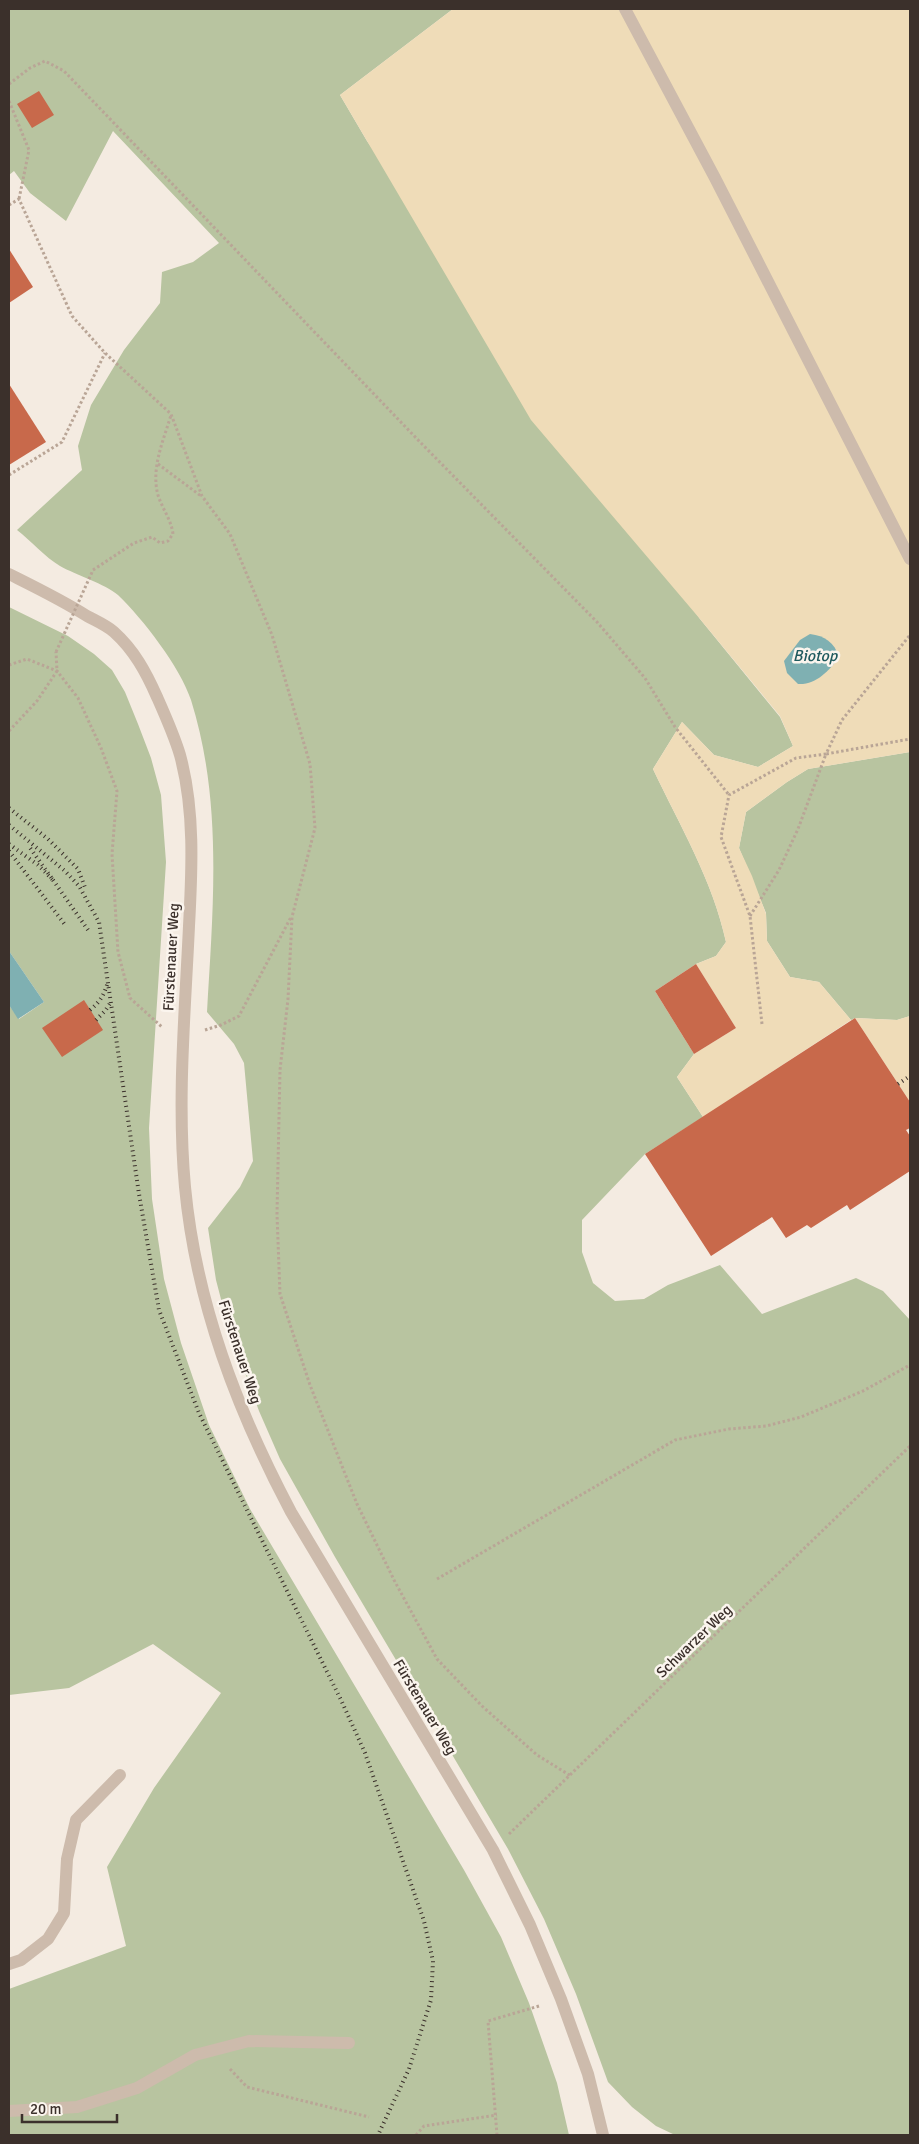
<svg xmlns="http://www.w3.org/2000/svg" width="919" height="2144" font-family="Signika,sans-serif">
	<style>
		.green { fill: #b8c4a0 }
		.sand { fill: #efdcb8 }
		.water { fill: #7fb0b2 }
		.building { fill: #c8694b }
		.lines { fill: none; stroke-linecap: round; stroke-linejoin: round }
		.path { stroke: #b9a596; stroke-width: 3; stroke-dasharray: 2.5 2.5; stroke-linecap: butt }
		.minor { stroke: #cdbbac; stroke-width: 12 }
		.rail { stroke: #3b302b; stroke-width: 4; stroke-dasharray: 1 4; stroke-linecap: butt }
		.path-bridge { stroke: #b9a596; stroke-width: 3; stroke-dasharray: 2.5 2.5; stroke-linecap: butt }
		.labels { text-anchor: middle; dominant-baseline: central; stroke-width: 5; stroke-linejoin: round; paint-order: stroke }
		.street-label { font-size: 15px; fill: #3b302b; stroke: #fbf5ee }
		.water-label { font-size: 16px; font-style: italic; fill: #1f5a5e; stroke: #fbf5ee }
	</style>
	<rect width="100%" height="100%" fill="#f4ebe1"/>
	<g class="green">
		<path d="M9 9H453L340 95 367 141 700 619 780 717 793 746 758 767 714 755 682 722 653 769C680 826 713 881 726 942L716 956 696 964 655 991 694 1054 677 1077 703 1117 645 1154 582 1220V1252L593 1283 615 1301 644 1299 668 1285 720 1265 762 1314 856 1278 883 1291 910 1320V2135H675L656 2126 632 2107 608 2082 576 1994 544 1919 508 1849 335 1557 280 1459 259 1411 228 1326 216 1280 208 1228 240 1187 253 1161 244 1063 234 1044 207 1012C213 908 223 802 191 700 180 667 143 619 118 595 105 584 76 575 60 566 45 557 31 541 17 530L82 470 78 446 91 405 124 350 160 303 162 272 193 262 219 243 113 131 66 221 30 193 14 171 9 175Z"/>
		<path d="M9 607 68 636 94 654 112 670 125 692 138 724 151 758 161 795 166 862 149 1128 152 1199 164 1279 181 1343 209 1425 250 1509 464 1870 501 1937 529 2003 557 2083 569 2135H9V1989L126 1946 107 1867 154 1788 221 1693 153 1644 69 1688 9 1695V1005L19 1019 44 1002 9 951Z"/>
		<path d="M910 752V1016L897 1020 855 1018 851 1020 819 982 790 977 767 941 766 913 739 848 746 812 787 782 808 769Z"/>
	</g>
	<g class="sand">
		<path d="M453 9H910V752L808 769 787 782 746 812 739 848 752 876 766 914 767 941 790 977 819 982 851 1020 703 1117 677 1077 694 1054 736 1028 696 964 716 956 726 942C713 881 680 826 653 769L682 722 714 755 758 767 793 746 780 716 700 619 531 420 340 95Z"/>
		<path d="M910 1016V1102L855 1018 897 1020Z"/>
	</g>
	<g class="water">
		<path d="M810 634C825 636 834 642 839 657 829 671 816 685 798 684L787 673 784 661 800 640Z"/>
		<path d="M9 951 44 1002 18 1019 9 1005Z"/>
	</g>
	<g class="building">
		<path d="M39 91 54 115 32 128 17 104Z"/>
		<path d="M9 249 33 287 9 303Z"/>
		<path d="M9 384 46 442 9 465Z"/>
		<path d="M696 964 736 1028 694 1054 655 991Z"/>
		<path d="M84 1000 103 1030 62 1057 42 1028Z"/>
		<path d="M855 1018 910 1102V1128L906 1130 910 1136V1171L850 1210 847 1205 811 1228 807 1225 786 1238 772 1217 711 1256 645 1154Z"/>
	</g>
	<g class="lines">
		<g class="path">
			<path d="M9 84 30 68 45 61 64 71 420 442 597 622 645 678 675 727 729 795"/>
			<path d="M9 101 29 150 19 199"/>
			<path d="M9 205 19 199 72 316 105 353 171 414 202 496 230 534 272 635 310 764 315 828 292 917 288 999 280 1070 277 1214 280 1294 310 1385 357 1504 394 1580 437 1659 482 1706 537 1755 571 1776"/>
			<path d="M158 464 201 496"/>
			<path d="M9 475 62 442 105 353"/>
			<path d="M93 570 134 543 152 537 160 543 168 541 173 534C171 518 160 506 157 491 152 465 164 439 171 415"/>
			<path d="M9 665 27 659 57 671 78 698 101 748 117 791 112 854 118 952 130 998 162 1027"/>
			<path d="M9 731 37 701 57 671 56 652"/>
			<path d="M750 916 779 870 798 829 826 754 910 739"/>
			<path d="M762 1024 750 916 721 837 729 795 796 758 826 754 842 720 910 635"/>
			<path d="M205 1030 221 1025 239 1016 291 917"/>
			<path d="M437 1579 675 1440 729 1429 766 1426 801 1417 863 1391 910 1365"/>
			<path d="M509 1834 910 1446"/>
			<path d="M230 2069 247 2087 369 2117"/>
			<path d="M416 2135 424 2126 497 2115"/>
			<path d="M497 2135 488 2021 539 2006"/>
		</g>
		<g class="minor">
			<path d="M625 9 715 178 910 559"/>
			<path d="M9 574C35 587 62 600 87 616 96 621 106 625 114 632 134 650 146 672 157 697 165 715 174 735 180 755 195 810 192 870 189 926 185 1013 177 1101 185 1187 196 1303 237 1410 291 1512L493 1850 530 1925 561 1999 588 2074 603 2135"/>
			<path d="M9 1964 21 1960 48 1939 64 1913 67 1859 76 1820 120 1775"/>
			<path d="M9 2111 77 2107 137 2088 195 2055 249 2041 349 2043"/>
		</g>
		<g class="rail">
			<path d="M9 808 48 839 78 869 86 890"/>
			<path d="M9 825 65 871 79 886 99 922 139 1194 159 1310 199 1413 342 1702 365 1753 424 1921 433 1961 431 2000 409 2069 378 2135"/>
			<path d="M9 844 38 865 53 880 28 845"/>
			<path d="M9 851 66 926"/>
			<path d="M53 880 88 930"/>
			<path d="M90 1010C100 1002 104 995 108 982"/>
			<path d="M96 1020 105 1011 111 1002"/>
			<path d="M898 1084 910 1076"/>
		</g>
		<path class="path-bridge" d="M56 652 93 570"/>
	</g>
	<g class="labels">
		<g class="street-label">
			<text transform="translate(171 957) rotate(-87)">Fürstenauer Weg</text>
			<text transform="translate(240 1352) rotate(72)">Fürstenauer Weg</text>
			<text transform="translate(694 1641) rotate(-44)">Schwarzer Weg</text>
			<text transform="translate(425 1707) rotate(59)">Fürstenauer Weg</text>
		</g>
		<g class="water-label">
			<text x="815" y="656">Biotop</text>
		</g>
	</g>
	<rect width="919" height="2144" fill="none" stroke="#3b302b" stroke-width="20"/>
	<path d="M22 2114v8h95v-8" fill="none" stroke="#3b302b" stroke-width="2.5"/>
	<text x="30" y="2114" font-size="15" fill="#3b302b" stroke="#fbf5ee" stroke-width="4" paint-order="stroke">20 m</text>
</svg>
